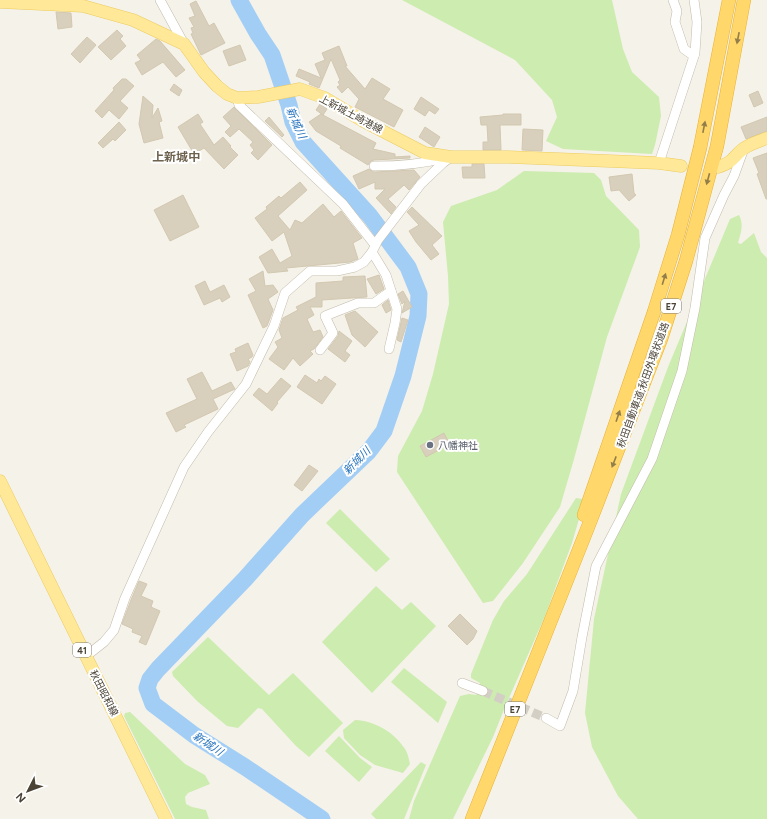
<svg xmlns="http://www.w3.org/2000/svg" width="767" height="819" font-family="Figtree,'Noto Sans JP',sans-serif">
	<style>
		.green { fill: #cdecaf }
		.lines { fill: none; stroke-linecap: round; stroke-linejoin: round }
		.river { stroke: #a2cef6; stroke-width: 17 }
		.building { fill: #d8cfbd; stroke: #d3c8b0 }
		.minor-tunnel { stroke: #d3cfc5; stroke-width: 9; stroke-dasharray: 9 4.5; stroke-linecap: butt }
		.minor-casing { stroke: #c2bbaa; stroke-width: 10 }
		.major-casing { stroke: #eccb60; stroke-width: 13 }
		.highway-casing { stroke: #e9b130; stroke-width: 14 }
		.minor { stroke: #fff; stroke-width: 9 }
		.major { stroke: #ffe998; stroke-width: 12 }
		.highway { stroke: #ffd76a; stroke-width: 13 }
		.oneway { fill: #927e4b }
		.worship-dot { fill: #6b7280; stroke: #fff; stroke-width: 1.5 }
		.labels { text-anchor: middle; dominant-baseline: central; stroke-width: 4; stroke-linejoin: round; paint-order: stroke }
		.shield { fill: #fff; stroke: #807b72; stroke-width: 1 }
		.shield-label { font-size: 9px; font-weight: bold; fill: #4a4336 }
		.street-label { font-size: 10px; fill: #4a4336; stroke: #fff }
		.worship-label { font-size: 10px; fill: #5b616d; stroke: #fff; text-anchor: start }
		.water-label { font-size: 11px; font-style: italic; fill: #2774be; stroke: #fff }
		.quarter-label { font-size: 12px; font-weight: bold; fill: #6d624d; stroke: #fff }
	</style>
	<rect width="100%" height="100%" fill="#f5f2e9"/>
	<g class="green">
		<path d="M402 0H612L623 49 632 72 659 97 661 116 655 145 652 154 563 149 546 141 557 117 552 100 515 60Z"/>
		<path d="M524 171 594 173 601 180 606 196 639 230 640 247 607 337 574 459 560 507 523 563 493 601 483 603 397 472 398 456 422 411 433 374 449 304 448 276 443 222 451 206 497 190Z"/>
		<path d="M739 215C744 225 741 232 738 243L741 244 754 233 761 252 767 258V819H638L618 796 592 747 585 713 594 619 621 494 668 367 730 219Z"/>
		<path d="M576 498 582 499 584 502 572 543 545 616 505 707 493 737 453 819H409L414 801 460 696 469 694 476 695 480 683 471 678V674L493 620 504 601 527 574Z"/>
		<path d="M340 509 390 559 376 572 326 523Z"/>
		<path d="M376 586 402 610 411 602 436 626 372 693 322 642Z"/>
		<path d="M208 637 269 695 293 673 343 723 309 757 296 746 262 709 258 708 238 728 227 726 197 701 173 676 172 672Z"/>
		<path d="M404 668 447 702 438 723 391 682Z"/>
		<path d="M130 712 185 764 205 775 210 784 188 793 185 797 186 804 192 807 206 810 209 819H175L124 716 125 713Z"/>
		<path d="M355 720C375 721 394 732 405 749 408 753 409 760 410 764L403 773 375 765 360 755 344 738 343 730Z"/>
		<path d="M339 736 360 758 372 767 359 782 325 751Z"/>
		<path d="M421 762 426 765 404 819H376L371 814Z"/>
	</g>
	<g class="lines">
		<path class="river" d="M239 0 258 34 272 55 289 105 293 122 303 142 370 216 408 267 419 294 418 316 403 376 384 431 369 451 302 515 245 579 158 669 150 679 147 688 153 704 194 735 245 767 322 819"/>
	</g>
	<g class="building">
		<path d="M196 1 209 26 214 23 225 43 201 55 191 34 193 33 191 28 194 27 189 18 195 16 190 4Z"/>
		<path d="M56 12 71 13 72 27 58 29Z"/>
		<path d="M117 30 123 36 120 39 126 46 111 60 98 47Z"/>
		<path d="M87 37 96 45 80 63 71 54Z"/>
		<path d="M156 39 160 41 185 70 176 77 163 62 142 75 135 63 141 60 137 55Z"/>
		<path d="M240 45 246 60 229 66 223 51Z"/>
		<path d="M339 46 347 66H345L365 89 372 78 390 89 383 99 403 110 394 127 355 107 359 99 348 87 342 93 337 87 340 85 338 82 340 80 331 59 319 88 309 84 310 82 296 76 299 69 321 78 315 64 325 60 322 53Z"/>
		<path d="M122 79H126L134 86 120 101 128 108 119 119 109 110 102 118 95 111 114 90 113 88Z"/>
		<path d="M174 84 182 90 179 96 170 90Z"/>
		<path d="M758 91 763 103 754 107 749 95Z"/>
		<path d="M143 96 153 105 152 118 158 108 162 121 159 122 163 138 144 143 139 124Z"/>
		<path d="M421 97 439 109 435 114 429 110 425 116 414 109Z"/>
		<path d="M320 104 327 109 323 115 316 110Z"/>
		<path d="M234 107 272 145 258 160 251 153 254 150 250 145 253 142 239 129 230 137 225 132 231 126 223 117Z"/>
		<path d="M198 114 203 122 200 124 214 145 223 137 231 146 230 147 238 155 224 169 204 148 194 154 178 127Z"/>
		<path d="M321 114 376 143 373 149 395 154V157L410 156V158L374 160 371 161 368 165 340 148 341 146 316 131 309 122Z"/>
		<path d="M503 114H521V125H500L501 150H483V142H488L487 125H481L480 117 503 115Z"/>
		<path d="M269 117 284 135 282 137 265 121Z"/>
		<path d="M767 117V131L746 139 741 127Z"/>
		<path d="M119 122 126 130 115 141 113 139 103 148 98 143Z"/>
		<path d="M425 127 440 137 434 147 419 137Z"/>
		<path d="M523 129 543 130 542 151 522 150Z"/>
		<path d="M767 153V199H766L757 174 759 173 753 158Z"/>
		<path d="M472 164H484L485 178H463L462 167H472Z"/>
		<path d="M369 169 374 172 414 170 420 177 409 190 404 185 388 199 396 207 391 214 376 198 385 189H375V182L359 189 353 176Z"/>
		<path d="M632 174 634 193 636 195 629 201 619 190 611 191 609 177Z"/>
		<path d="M300 182 307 190 278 216 290 230 295 220 302 223 323 204 334 217 341 211 362 238 353 243 358 259 350 262 286 268 288 271 268 273 259 257 272 249 280 263 292 256 284 232 272 241 255 218 267 209 266 207 279 196 281 198Z"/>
		<path d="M183 195 199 227 170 241 154 210Z"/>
		<path d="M412 207 442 236 432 245 439 254 431 260 416 242 409 231 419 225 407 212Z"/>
		<path d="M263 271 265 286 273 285 278 292 268 299 273 310 267 326 263 328 248 295 256 291 249 279Z"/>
		<path d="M379 275 384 289 376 294 367 279Z"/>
		<path d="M365 276 367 297 322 300V307H310L314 315 307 319 313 332 320 330 323 337 314 349 310 351 313 354 300 366 293 358 284 370 269 359 278 347 275 342 282 338 279 330 283 318 298 310 296 307 316 297V283L343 281V277Z"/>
		<path d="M205 281 210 292 224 285 230 297 222 302 220 298 204 305 195 286Z"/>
		<path d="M403 291 412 307 402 313 405 301 402 304 398 294Z"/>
		<path d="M388 300 391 310 386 313 382 305Z"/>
		<path d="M355 311 378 332 365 347 352 335 345 315Z"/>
		<path d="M402 318 408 320 401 342 397 340Z"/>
		<path d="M339 331 352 341 345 351 350 355 345 362 328 349 338 336Z"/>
		<path d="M248 343 253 355 252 357 248 359 250 362 248 366 237 371 230 354 236 352 235 349Z"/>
		<path d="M202 372 212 391 231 382 235 389 213 399 218 409 184 425 186 427 176 432 166 413 197 399 187 379Z"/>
		<path d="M305 375 317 383 319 379 321 381 325 376 336 384 322 404 297 387Z"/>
		<path d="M281 378 291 386 277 402 278 403 272 411 253 395 259 388 267 394Z"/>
		<path d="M444 433 448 441 446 442 448 445 426 457 420 446Z"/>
		<path d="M309 465 318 471 302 491 294 485Z"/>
		<path d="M139 581 147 584 141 596 153 601 151 607 160 611 146 645 139 642 142 636 132 632 133 629 122 624 131 600Z"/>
		<path d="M460 614 477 631 473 639 467 645 448 626Z"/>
	</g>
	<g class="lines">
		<path class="minor-tunnel" d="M483 691 546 718"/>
		<g class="minor-casing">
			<g id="minor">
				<path d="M160 0 184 44"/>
				<path d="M673 0 677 11 675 22 684 49 694 56"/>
				<path d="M237 98 239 105 343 204 375 245"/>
				<path d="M659 163 695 53 697 22 694 0"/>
				<path d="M374 166C399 166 422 164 446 158"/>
				<path d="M372 252 386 275 397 309 395 323 389 349"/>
				<path d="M320 350 333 333 325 316 358 303H374L391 291"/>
				<path d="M85 657 104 642 114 630 125 598 184 467 208 432 246 384 274 326 285 293 310 271H337L355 267 364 262 372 252 378 240 421 184 443 163 451 157"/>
				<path d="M462 683 483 691"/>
				<path d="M546 718 560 726 573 691 582 637 596 566 652 459 682 371 695 308 705 238 724 195 734 176 743 151"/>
			</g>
		</g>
		<g class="major-casing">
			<g id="major">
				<path d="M0 2 83 6 133 20 184 44 204 72 217 86 227 94 237 98 258 97 300 89 325 98 363 121 425 153 451 157H507L659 163 681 166"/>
				<path d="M718 167C734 162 732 158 743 149 749 144 760 141 767 138"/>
				<path d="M0 481 166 819"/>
			</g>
		</g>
		<g class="highway-casing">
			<g id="highway">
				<path d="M584 515 654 312 678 235 700 148 729 0"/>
				<path d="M472 819 588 527 661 339 686 261 717 146 744 0"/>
			</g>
		</g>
		<use href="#minor" class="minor"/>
		<use href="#major" class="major"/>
		<use href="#highway" class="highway"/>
	</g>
	<defs><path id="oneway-solid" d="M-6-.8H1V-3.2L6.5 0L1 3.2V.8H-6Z"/></defs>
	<g class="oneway">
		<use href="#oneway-solid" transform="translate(738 38) rotate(101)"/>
		<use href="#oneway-solid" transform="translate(704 127) rotate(-79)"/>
		<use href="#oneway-solid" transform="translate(708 179) rotate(105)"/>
		<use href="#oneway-solid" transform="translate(664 279) rotate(-73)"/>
		<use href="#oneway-solid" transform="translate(618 416) rotate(-71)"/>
		<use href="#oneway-solid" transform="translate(614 462) rotate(111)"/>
	</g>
	<circle class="worship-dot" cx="430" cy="445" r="4"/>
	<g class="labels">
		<g class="shield">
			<rect x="661" y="299" width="20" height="14" rx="3"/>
			<rect x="73" y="643" width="18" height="14" rx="3"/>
			<rect x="505" y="702" width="20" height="14" rx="3"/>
		</g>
		<g class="shield-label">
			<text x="671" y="306">E7</text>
			<text x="82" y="650">41</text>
			<text x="515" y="709">E7</text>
		</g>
		<g class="street-label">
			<text transform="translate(351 114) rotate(28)">上新城土崎港線</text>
			<text transform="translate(643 385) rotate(-70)">秋田自動車道;秋田外環状道路</text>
			<text transform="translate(104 693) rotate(63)">秋田昭和線</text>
		</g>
		<g class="worship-label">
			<text x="438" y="445">八幡神社</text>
		</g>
		<g class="water-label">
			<text transform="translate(296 123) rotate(66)">新城川</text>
			<text transform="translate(357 461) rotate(-45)">新城川</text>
			<text transform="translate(208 744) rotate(34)">新城川</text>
		</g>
		<g class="quarter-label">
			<text x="176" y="157">上新城中</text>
		</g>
	</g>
	<g transform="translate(28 791) rotate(228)" stroke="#ffffff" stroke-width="3" paint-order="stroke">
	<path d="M0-3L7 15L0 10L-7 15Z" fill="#4a4336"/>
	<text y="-6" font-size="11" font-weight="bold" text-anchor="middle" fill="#4a4336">N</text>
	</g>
</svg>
